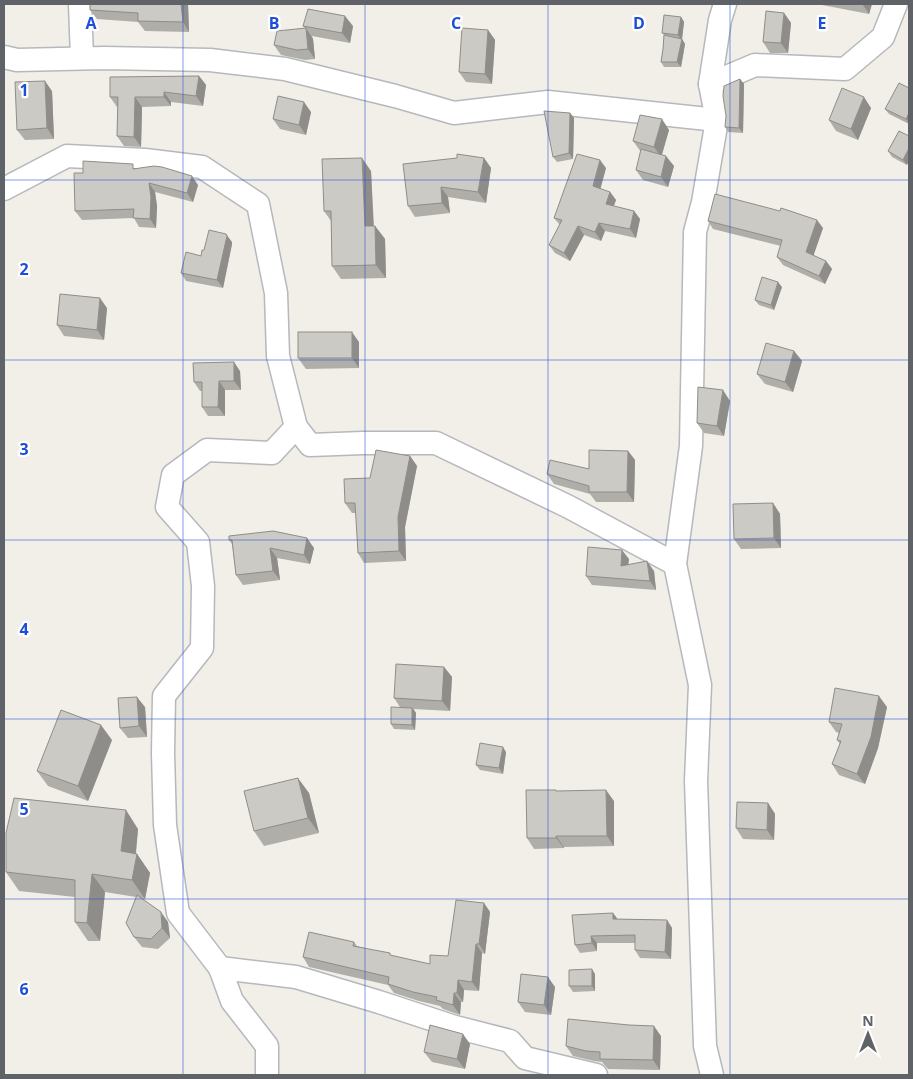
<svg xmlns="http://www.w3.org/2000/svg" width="913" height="1079" font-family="'Open Sans',sans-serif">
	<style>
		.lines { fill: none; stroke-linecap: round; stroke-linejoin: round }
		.minor-casing { stroke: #b5b8bc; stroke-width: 25 }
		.minor { stroke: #fff; stroke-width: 22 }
		.wall { fill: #afaea9 }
		.shaded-wall { fill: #8f8d8a }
		.building { fill: #cccac5; stroke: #8f8d8a }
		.grid { fill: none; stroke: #1d4ed8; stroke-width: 1; stroke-opacity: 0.55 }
		.grid-label { font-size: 16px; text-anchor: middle; font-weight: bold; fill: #1d4ed8; stroke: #fff; stroke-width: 4.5; stroke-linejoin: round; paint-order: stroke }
	</style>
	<rect width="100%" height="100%" fill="#f1efe8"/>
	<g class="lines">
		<g class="minor-casing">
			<g id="minor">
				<path d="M80 4 82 58"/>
				<path d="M4 57 17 60 104 58 210 60 285 69 395 96 454 113 548 102 717 120"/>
				<path d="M710 84 755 65 845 69 883 37 896 4"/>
				<path d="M4 189 67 156 145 160 202 167 258 204 276 293 278 356 296 427 310 445 363 443H436L569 507 675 564"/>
				<path d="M296 427 272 453 207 450 173 475 167 507 198 542 203 586 202 648 164 696 163 753 165 825 178 913 220 968 296 977 379 1002 455 1027 510 1041 525 1058 596 1075"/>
				<path d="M220 968 232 1001 267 1046V1075"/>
				<path d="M712 1075 705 1046 696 781 700 685 675 564 691 446 695 232 703 202 717 120 710 84 720 20 725 4"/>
			</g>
		</g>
		<use href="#minor" class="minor"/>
	</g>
	<g class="wall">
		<path d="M90 4H188L189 32 145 31 138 22 97 19 90 10Z"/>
		<path d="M821 4H872L869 14 822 5Z"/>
		<path d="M784 13 791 23 788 53H770L763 42Z"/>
		<path d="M681 17 684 22 682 39 685 44 681 67H664L661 62 663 49 664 35 662 33Z"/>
		<path d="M303 26H353L350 43 312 36 313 39 315 59 305 60 281 55 274 45 305 28Z"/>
		<path d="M488 30 495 40 492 84 466 82 459 72Z"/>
		<path d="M199 76 206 85 203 106 171 102V106L142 107 141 147 124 146 117 136 118 107H117L110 97Z"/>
		<path d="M740 79 744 84 743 133 728 132 725 127Z"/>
		<path d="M909 88V124L889 114 885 109Z"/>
		<path d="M52 91 54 139 25 140 17 130Z"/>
		<path d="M871 108 858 140 836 131 829 120Z"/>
		<path d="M311 112 306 135 280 129 273 119Z"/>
		<path d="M570 113 574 118 573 159 557 162 553 157Z"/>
		<path d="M669 130 662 155 674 166 668 187 643 180 636 170 641 152 633 141Z"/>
		<path d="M899 131 907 165 892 157 888 151Z"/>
		<path d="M484 158 491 168 486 203 448 197 450 213 415 217 408 206Z"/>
		<path d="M136 168 198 185 193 202 155 192 157 206 156 228 139 227 134 218 82 220 75 211 83 173Z"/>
		<path d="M606 168 600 189 610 192 616 200 614 206 634 211 640 219 636 238 605 231 601 241 584 235 570 261 555 253 549 245 560 225 554 218Z"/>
		<path d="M371 171 374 226H375L385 239 386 278 341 279 332 266 331 221 324 211Z"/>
		<path d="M708 221 823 228 813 255 826 261 832 269 825 284 783 265 777 257 781 246 713 229Z"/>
		<path d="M232 242V244L223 288 186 281 181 273 201 256 204 250Z"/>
		<path d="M782 287 774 310 759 305 755 300Z"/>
		<path d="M107 308 104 340 64 336 57 325Z"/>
		<path d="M359 342V368L306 369 298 358Z"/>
		<path d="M794 351 802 361 793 392 765 384 757 374Z"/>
		<path d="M240 371 241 390H225V416H208L202 407V391H200L194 382Z"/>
		<path d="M730 401 724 436 704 433 697 423Z"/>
		<path d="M628 451 635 460 634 502H596L590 494 554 484 547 474 589 469Z"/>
		<path d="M410 456 417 466 405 527 406 561 364 563 358 553 356 513H352L345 503 370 478Z"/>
		<path d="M773 503 780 514 781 548 741 549 734 539Z"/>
		<path d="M229 540 314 548 310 564 277 558 280 580 243 585 236 575 232 544Z"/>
		<path d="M629 559 628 564 654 571 656 590 592 585 586 576Z"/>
		<path d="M444 667 452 677 450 711 414 709 416 713 415 730 394 729 391 724 400 707 394 698Z"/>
		<path d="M145 707 147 737 128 738 120 728Z"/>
		<path d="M887 707 878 748 865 784 839 775 832 764 840 744 837 740 839 733 836 732 829 722Z"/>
		<path d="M112 740 88 801 48 786 37 771Z"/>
		<path d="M506 752 503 774 480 770 476 765Z"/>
		<path d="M556 790V791L614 801V846L564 847V848L534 849 527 838Z"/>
		<path d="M309 793 319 833 264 846 254 831Z"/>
		<path d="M768 803 775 814 774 840 743 839 736 828Z"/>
		<path d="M138 829 136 854H137L150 873 145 899 140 898 168 922 170 938 158 949 142 947 134 937 136 897 105 892 100 941H88L75 922V897L19 891 6 872Z"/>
		<path d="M484 903 490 912 485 954 482 953 479 991 464 990 463 1002H461L460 1015 443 1009 440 1006 419 1001 394 993 388 985 309 967 303 957 354 942 357 946 392 956 430 964 448 956Z"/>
		<path d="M613 913 617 919 667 920 672 928 671 959 640 958 635 950V943H597V951L580 953 575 945Z"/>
		<path d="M595 974V991L573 992 569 986Z"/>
		<path d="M555 987 551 1015 525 1012 518 1002Z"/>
		<path d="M661 1036 660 1070 608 1069 602 1062 594 1061 573 1056 566 1046Z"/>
		<path d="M470 1044 465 1069 432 1062 424 1052Z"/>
	</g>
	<g class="shaded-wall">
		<path d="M181 4H188L189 32 183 22Z"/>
		<path d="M863 4H872L869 14 863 5Z"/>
		<path d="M784 13 791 23 788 53 781 43Z"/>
		<path d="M345 16 353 26 350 43 342 33Z"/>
		<path d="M681 17 684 22 682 39 685 44 681 67 677 62 681 40 678 35Z"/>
		<path d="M306 28 313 39 315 59 308 49Z"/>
		<path d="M488 30 495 40 492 84 485 74Z"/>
		<path d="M199 76 206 85 203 106 196 96Z"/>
		<path d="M740 79 744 84 743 133 739 128Z"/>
		<path d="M45 81 52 91 54 139 47 128Z"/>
		<path d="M164 92 171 102V106L164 97Z"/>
		<path d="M135 97 142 107 141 147 134 137Z"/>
		<path d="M864 97 871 108 858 140 851 129Z"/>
		<path d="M304 102 311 112 306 135 299 125Z"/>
		<path d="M570 113 574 118 573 159 569 153Z"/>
		<path d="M909 113V124L906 119Z"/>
		<path d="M662 119 669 130 661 157 654 147Z"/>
		<path d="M909 148V161L907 165 903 160Z"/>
		<path d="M666 156 674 166 668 187 661 177Z"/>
		<path d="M362 158 371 171 374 239 365 226Z"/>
		<path d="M484 158 491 168 486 203 478 192Z"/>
		<path d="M600 160 606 168 599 194 593 186Z"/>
		<path d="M192 176 198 185 193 202 187 193Z"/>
		<path d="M149 183 155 192 157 206 156 228 150 219Z"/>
		<path d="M441 187 448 197 450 213 442 203Z"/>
		<path d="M610 192 616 200 611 213 606 204Z"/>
		<path d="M634 211 640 219 636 238 630 229Z"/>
		<path d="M817 220 823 228 812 260 806 252Z"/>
		<path d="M599 223 605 231 601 241 595 232Z"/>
		<path d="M375 226 385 239 386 278 376 265Z"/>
		<path d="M578 226 584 235 570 261 564 253Z"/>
		<path d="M226 234 232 242V244L223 288 217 280Z"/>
		<path d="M826 261 832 269 825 284 819 276Z"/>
		<path d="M778 282 782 287 774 310 771 305Z"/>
		<path d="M100 298 107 308 104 340 97 330Z"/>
		<path d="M352 332 359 342V368L352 358Z"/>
		<path d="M794 351 802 361 793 392 785 382Z"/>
		<path d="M234 362 240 371 241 390 234 381Z"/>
		<path d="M219 381 225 390V416L218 407Z"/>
		<path d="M723 390 730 401 724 436 717 426Z"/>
		<path d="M628 451 635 460 634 502 627 492Z"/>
		<path d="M410 456 417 466 405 527 406 561 399 551 398 517Z"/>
		<path d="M773 503 780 514 781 548 774 538Z"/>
		<path d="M307 538 314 548 310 564 304 555Z"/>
		<path d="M270 548 277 558 280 580 273 571Z"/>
		<path d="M622 550 629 559 627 575 621 566Z"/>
		<path d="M647 561 654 571 656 590 650 581Z"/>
		<path d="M444 667 452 677 450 711 442 701Z"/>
		<path d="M879 696 887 707 878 748 865 784 857 774Z"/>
		<path d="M137 697 145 707 147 737 139 726Z"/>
		<path d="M412 708 416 713 415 730 412 725Z"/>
		<path d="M101 725 112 740 88 801 78 786Z"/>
		<path d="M503 747 506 752 503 774 499 768Z"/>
		<path d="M298 778 309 793 319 833 308 818Z"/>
		<path d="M606 790 614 801V846L607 836Z"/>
		<path d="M768 803 775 814 774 840 767 830Z"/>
		<path d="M126 810 138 829 134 870 121 851Z"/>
		<path d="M556 836 564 847V848L556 838Z"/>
		<path d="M137 854 150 873 145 899 132 880Z"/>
		<path d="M92 874 105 892 100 941 87 923Z"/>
		<path d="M484 903 490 912 485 954 479 944Z"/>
		<path d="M161 912 168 922 170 938 162 928Z"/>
		<path d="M613 913 619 921 613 919Z"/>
		<path d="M667 920 672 928 671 959 665 952Z"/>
		<path d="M591 936 597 943V951L592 943Z"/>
		<path d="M476 944 482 953 479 991 472 982Z"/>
		<path d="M592 969 595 974V991L592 986Z"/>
		<path d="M548 977 555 987 551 1015 544 1005Z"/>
		<path d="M458 980 464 990 463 1002 457 993Z"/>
		<path d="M454 993 461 1002 460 1015 453 1005Z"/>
		<path d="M654 1026 661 1036 660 1070 653 1060Z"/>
		<path d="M463 1034 470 1044 465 1069 457 1059Z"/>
	</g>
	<g class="building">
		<path d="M90 4H181L183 22 138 21V13L90 10Z"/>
		<path d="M308 9 345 16 342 33 303 26Z"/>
		<path d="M766 11 784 13 781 43 763 42Z"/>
		<path d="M664 15 681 17 678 35 662 33Z"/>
		<path d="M306 28 308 49 297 50 274 45 277 31Z"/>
		<path d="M462 28 488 30 485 74 459 72Z"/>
		<path d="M664 35 682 39 677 62H661L663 49Z"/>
		<path d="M199 76 196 96 164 92V97H135L134 137 117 136 118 97H110V77Z"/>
		<path d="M740 79 739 128 725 127 726 116 723 96 724 86Z"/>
		<path d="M45 81 47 128 17 130 15 82Z"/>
		<path d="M899 83 909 88V113L906 119 885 109Z"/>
		<path d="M842 88 864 97 851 129 829 120Z"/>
		<path d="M278 96 304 102 299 125 273 119Z"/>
		<path d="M544 111 570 113 569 153 553 157Z"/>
		<path d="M640 115 662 119 654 147 633 141Z"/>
		<path d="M899 131 909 136V148L903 160 888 151Z"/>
		<path d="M641 149 666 156 661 177 636 170Z"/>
		<path d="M457 154 484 158 478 192 441 187 442 203 408 206 403 164 457 158Z"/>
		<path d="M577 154 600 160 593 186 610 192 606 204 634 211 630 229 599 223 595 232 578 226 564 253 549 245 562 220 554 218Z"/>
		<path d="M362 158 365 226H375L376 265 332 266 331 211H324L322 159Z"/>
		<path d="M83 161 133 164V169L154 166 162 167 192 176 187 193 149 183 151 197 150 219 133 218 134 209 75 211 74 173H83Z"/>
		<path d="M715 194 780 211 781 208 817 220 806 252 826 261 819 276 777 257 782 240 708 221Z"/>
		<path d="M209 230 226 234 227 236 217 280 181 273 186 252 201 256 202 250H204Z"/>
		<path d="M762 277 778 282 771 305 755 300Z"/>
		<path d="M60 294 100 298 97 330 57 325Z"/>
		<rect x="298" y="332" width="54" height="26"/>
		<path d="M766 343 794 351 785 382 757 374Z"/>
		<path d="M234 362V381H219L218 407H202V382H194L193 363Z"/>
		<path d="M698 387 723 390 717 426 697 423Z"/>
		<path d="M376 450 410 456 398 517 399 551 358 553 355 503H345L344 479 370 478Z"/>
		<path d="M589 450 628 451 627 492H589V486L547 474 550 460 589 469Z"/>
		<path d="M773 503 774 538 734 539 733 504Z"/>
		<path d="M273 531 307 538 304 555 270 548 273 571 236 575 232 540H229V536Z"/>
		<path d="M588 547 622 550 621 566 647 561 650 581 586 576Z"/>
		<path d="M396 664 444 667 442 701 394 698Z"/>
		<path d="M835 688 879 696 871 737 857 774 832 764 841 741 837 740 842 724 829 722Z"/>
		<path d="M137 697 139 726 120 728 118 698Z"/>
		<path d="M391 707 412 708V725L391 724Z"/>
		<path d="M61 710 101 725 78 786 37 771Z"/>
		<path d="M480 743 503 747 499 768 476 765Z"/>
		<path d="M298 778 308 818 254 831 244 791Z"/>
		<path d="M526 790H556V791L606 790 607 836H556V838H527Z"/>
		<path d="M14 798 126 810 121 851 137 854 132 880 92 874 87 923 75 922V880L6 872V833Z"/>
		<path d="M737 802 768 803 767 830 736 828Z"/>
		<path d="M137 895 161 912 162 928 151 939 134 937 126 923Z"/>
		<path d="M456 900 484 903 479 944H476L472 982 458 980 457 993H454L453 1005 436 1000 437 997 413 992 388 984 389 977 303 957 309 932 354 942 353 946 390 953V955L430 964V955L448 956Z"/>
		<path d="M613 913V919L667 920 665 952 635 950V935L591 936 592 943 575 945 572 915Z"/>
		<path d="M592 969V986H569V970Z"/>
		<path d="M521 974 548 977 544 1005 518 1002Z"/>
		<path d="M568 1019 629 1025 654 1026 653 1060 600 1059V1052L586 1051 566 1046Z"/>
		<path d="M430 1025 463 1034 457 1059 424 1052Z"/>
	</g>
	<path class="grid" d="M183 4V1075M365 4V1075M548 4V1075M730 4V1075M4 180H909M4 360H909M4 540H909M4 719H909M4 899H909"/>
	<g class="grid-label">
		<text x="91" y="29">A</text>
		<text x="274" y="29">B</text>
		<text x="456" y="29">C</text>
		<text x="639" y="29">D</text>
		<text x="822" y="29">E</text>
		<text x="24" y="96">1</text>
		<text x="24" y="275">2</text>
		<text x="24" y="455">3</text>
		<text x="24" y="635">4</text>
		<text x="24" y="815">5</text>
		<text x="24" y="995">6</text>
	</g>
	<rect width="913" height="1079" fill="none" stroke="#5f6368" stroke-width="10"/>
	<g transform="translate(868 1034)" stroke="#ffffff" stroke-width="4" paint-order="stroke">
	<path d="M0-4L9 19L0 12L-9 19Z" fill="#5f6368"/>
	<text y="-8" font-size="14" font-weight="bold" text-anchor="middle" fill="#5f6368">N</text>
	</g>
</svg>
